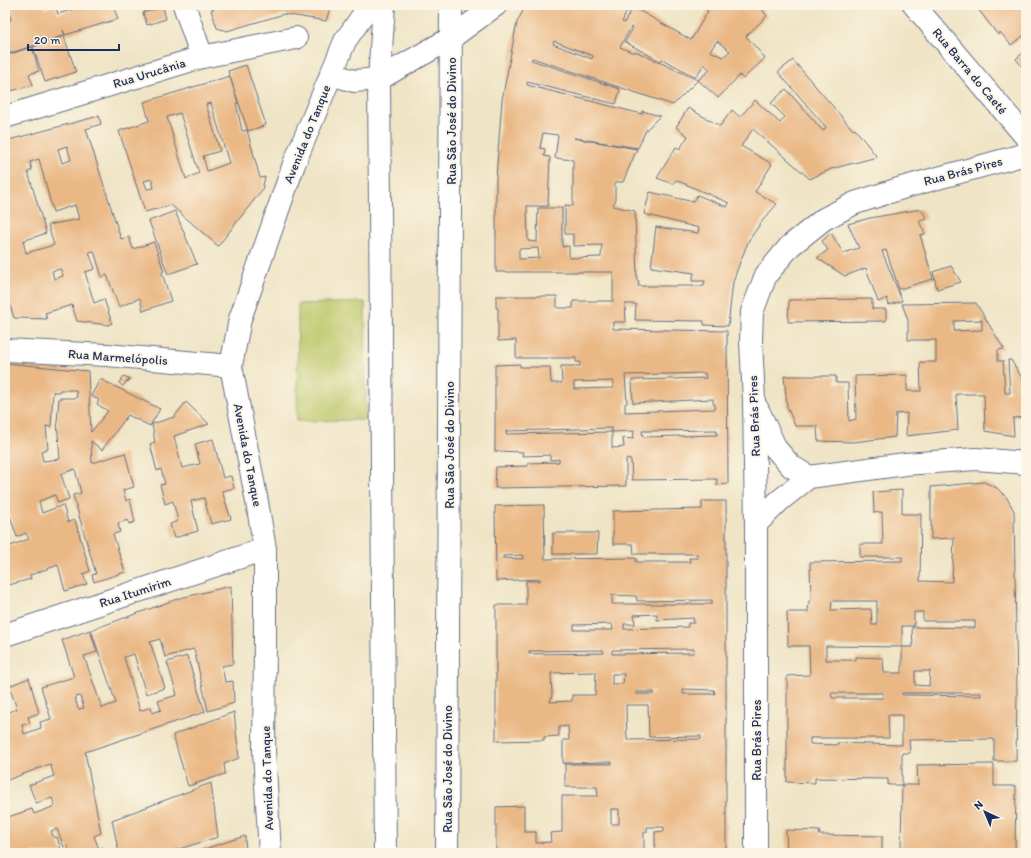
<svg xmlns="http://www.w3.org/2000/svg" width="1031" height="858" font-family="Itim,sans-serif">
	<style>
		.green { fill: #bcc86a; stroke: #6c7c64 }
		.building { fill: #eab885; fill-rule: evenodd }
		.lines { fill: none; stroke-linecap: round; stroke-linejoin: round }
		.street-casing { stroke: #656e82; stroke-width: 24 }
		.secondary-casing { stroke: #656e82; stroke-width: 24 }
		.street { stroke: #fff; stroke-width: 22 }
		.secondary { stroke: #fff; stroke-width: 22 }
		.labels { text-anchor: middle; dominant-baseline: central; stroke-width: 4; stroke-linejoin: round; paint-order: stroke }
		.street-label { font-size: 13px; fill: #1b2f5e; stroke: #fcf5e5 }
	</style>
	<rect width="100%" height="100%" fill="#fcf5e5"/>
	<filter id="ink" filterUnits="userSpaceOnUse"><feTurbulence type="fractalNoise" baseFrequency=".025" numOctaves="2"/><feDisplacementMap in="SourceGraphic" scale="8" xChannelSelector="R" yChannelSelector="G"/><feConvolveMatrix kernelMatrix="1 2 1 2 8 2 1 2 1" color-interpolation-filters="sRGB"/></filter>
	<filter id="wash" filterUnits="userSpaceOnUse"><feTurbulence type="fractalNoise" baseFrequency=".012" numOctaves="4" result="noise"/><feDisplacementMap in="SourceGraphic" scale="16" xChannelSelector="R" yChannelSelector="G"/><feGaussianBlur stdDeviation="0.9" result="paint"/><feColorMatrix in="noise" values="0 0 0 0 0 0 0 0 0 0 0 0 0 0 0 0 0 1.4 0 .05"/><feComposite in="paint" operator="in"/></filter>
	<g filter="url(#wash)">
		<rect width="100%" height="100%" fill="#efe4c5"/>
		<path class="green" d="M365 302 366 420 297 421 298 304Z"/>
		<g id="blocks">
			<g class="building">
				<path d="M7 5H44L45 9 55 5 58 14 87 5H113L118 19 65 35 63 30 65 35 5 55V22L11 20Z"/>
				<path d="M143 5H155L156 7 144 11Z"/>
				<path d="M220 5H331L326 21 284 14 227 31 217 28 211 10 221 6Z"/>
				<path d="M526 5H628L629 6 622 22 624 23 633 7 691 40 708 11 699 5H759L767 16 746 36 765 58 743 79 740 75 718 98 698 80 710 70 704 64 696 77 662 59 660 61 625 42 633 28 631 27 620 47 634 53 635 51 698 80 673 105 532 58 531 60 620 89 616 104 527 82V85L642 114V111L660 116 646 130 638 148 574 138 637 149 623 182H615V202L613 204V206L635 211 637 281H639L638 286H704L705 281H692L694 273 651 267 656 227 698 233 699 228 644 214 650 192 694 202 697 195 727 207 729 203 676 180 673 184 657 178 676 147 680 149 688 136 676 127 688 108 720 126 732 110 740 117 755 100 780 123 785 117 771 103 786 89 823 131 826 127 778 72 793 60 853 130 855 129 877 157 831 169 810 179 753 129 741 146 772 164 755 192 777 204 763 220 749 240 740 262 733 282 728 326 704 325V321L635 320 636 304H625L626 322H613V329L727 331 728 484 717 485V479L632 480 631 460 626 459V486L495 488 496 467 528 466V463L559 462V459L550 460V455L522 456 523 452 495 451V365L520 364V367H550L551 383H562L561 366H580V362H576V358H516V340L498 341V308H496V296H557V308H573V301H613V272H496V178L502 100 517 22ZM554 41 593 56 592 59 553 44ZM717 41 730 51 723 57 710 51ZM543 133 558 135 555 158 573 160V206L565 205V234H573V246L602 245 601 257 569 258V246L562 247V208H538L537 242 528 241 527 206H548L550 157 544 156 545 149 540 148ZM538 248 539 258 519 259V249ZM705 373 706 378 632 380 633 403 713 399V404H715V409L625 412V404L627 403 625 375ZM613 381V388L574 389V382ZM612 428V432L634 431 633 439 623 438 624 447 612 448V432L506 434V431ZM717 430V435L643 437 642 431Z"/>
				<path d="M975 5H1026V34L1011 45 1000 32 998 35Z"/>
				<path d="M163 7 166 19 147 25 143 13Z"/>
				<path d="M64 36 76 72 45 82 33 47Z"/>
				<path d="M32 47 39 71 29 74 33 85 11 91 5 71V56Z"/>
				<path d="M1026 50V72L1016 59Z"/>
				<path d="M246 65 266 125 248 131 228 71Z"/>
				<path d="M230 76 238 103H236L242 131 247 130 260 178 265 177 262 190 218 246 171 205 145 212 119 131 149 121 144 102ZM211 103 229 163 207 171 203 156 220 151 206 104ZM180 113 199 173 186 179 167 117ZM152 179 154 188 147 189 144 181Z"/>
				<path d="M99 116 101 124 86 129 121 239 129 237 133 249 154 242 164 271 162 273 171 301 143 311 140 298 119 307 107 275 102 277 94 251 89 252 95 269 85 272 94 303 104 299 112 323 108 325 77 321 72 305 45 313 47 319 14 318 5 288V234H8L5 226V141ZM67 146 71 160 62 163 58 149ZM39 159 53 212 75 205 79 219 48 225 54 245 26 253 23 241 46 233 28 172 32 170 30 162ZM61 269 63 276 54 279 52 271Z"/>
				<path d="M921 209 927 219 919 221 925 234 920 235 933 279 899 289 886 250 882 251 902 301 889 305 887 298 878 302 866 268 845 276 817 258 828 250 822 241 831 233 843 253 859 248 848 224 870 218Z"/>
				<path d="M175 211 197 264 168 274 149 221Z"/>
				<path d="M951 266 961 282 937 289 933 272Z"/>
				<path d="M872 299V309H886V321L788 322 789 300Z"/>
				<path d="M976 303 1004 349 998 350V361H1003L1005 393H1010L1008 360H1011L1026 385V417L1013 418 1014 436 985 431 984 394H956L958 430 906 436 907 413 896 414 895 437 853 442 818 441 817 426H795L787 406 784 376H836V383H848L849 421 856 419 855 376 907 375V391H921L920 362H936V340H908V320L902 304ZM982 320V330L954 331V321Z"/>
				<path d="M5 363 88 371 91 432 108 411 97 404 99 400 91 396 100 379 160 409 150 426 128 415 102 450 91 441 92 463 125 453 134 487 123 490 126 501 130 499 135 522 129 524 128 520 118 523 120 532 113 534 125 572 94 582 92 575 96 574 73 495 81 493 75 469 61 474 69 499 58 503 55 495 39 501 42 513 63 505 68 522 75 520 90 571 83 574 87 584 65 591 58 565 30 575 31 579 5 586V533L10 546 29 539 26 533 17 537 5 501ZM60 390H76L77 398H59L57 422 60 459 43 461 41 451 48 449 46 426 51 427 53 392H59Z"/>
				<path d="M124 376 130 379 128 382 127 381 123 386 119 383Z"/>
				<path d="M186 402 209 424 174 436 182 468 200 464 195 444 213 439 223 478 231 476 234 488 222 491 231 519 211 524 204 498 191 501 198 531 174 538 170 524 178 521 173 501 165 504 160 485 165 484 161 469 157 471 150 444 155 442 152 424 174 417Z"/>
				<path d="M984 482 997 488 1007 498 1014 511 1017 694 1016 761H994V739L909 740 910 753H902V785H888V779L815 778V783L787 782V676L810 675 809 646H788L787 612H808L809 601 811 600 810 562 902 561V557H860V544H883L882 512 874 513 873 492 902 490V514H921L920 581 952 582 954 538 931 539V487ZM832 601H877V625H872L871 609 831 610ZM914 612H923V621H975V628L912 627 913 647H902V626H914ZM826 646 902 647V673H884L883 658 856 657V660H826ZM915 671H930L929 686 915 685ZM831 693H883V698H832ZM902 693H981V696L902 695ZM888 715H902V745L837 743V745L810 744V738H889Z"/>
				<path d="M702 501H726V850L655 851V832L664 831V827H647V832H644V853H496V807L524 806V832H536V843L551 842 550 833 562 832V796H598L597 787H565V764H612V762L563 763V740H569L568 726 559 727V736L544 737V740L496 741V605H526V581H540V579L496 581 495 506 544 505 545 559 636 558V562H690L689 558H698V554H634L633 544H613V511L702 509ZM523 555V559L503 558V556ZM612 595 636 596 637 601 712 600V604H612ZM657 614V620L693 618 694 623H688V627L624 629V624H635L634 615ZM612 624 613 630H574V625ZM694 649 693 653 612 654V650ZM603 650 604 653 529 654V651ZM596 672 595 695H572V701L550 702 552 695 551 673ZM612 674H624L623 684H612ZM683 689 714 690 715 694H683ZM636 692H654V694H636ZM626 705H648L649 737 701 736V739L627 740ZM611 809H619V824H611Z"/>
				<path d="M553 533H598L597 554H553Z"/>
				<path d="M231 586 233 664 222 666 225 682 233 681 234 703 208 711 194 649 165 657 160 639 150 642 165 688 146 694 134 654 124 657 140 711 151 707 152 713 161 710 158 701 177 695 167 662 187 656 205 712 85 752 101 833 94 836 99 849 103 847 104 853H67L70 852 67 846 64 847 57 829 51 831 54 838 57 837 62 853H5V818L32 809 34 814 55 806 52 798 36 803 29 785 54 776 50 764 5 781V713L17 709 9 686 29 678 39 713 28 717 30 723 22 725 24 734 41 728 40 722 51 719 41 687 74 677 62 640 90 630 97 652 84 656 102 708 116 703 91 630 180 598ZM80 696 84 708 78 709 75 697Z"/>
				<path d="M234 712 239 758 224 764 225 774 188 786 173 735Z"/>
				<path d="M994 764V786H1016L1015 853H920V849H908V853H901L902 785H918L917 765Z"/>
				<path d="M211 783 218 837 166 853H119L112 820Z"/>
				<path d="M786 830 820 831 819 835 882 836V853H787Z"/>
				<path d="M245 836 246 853H192Z"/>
			</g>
		</g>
	</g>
	<g filter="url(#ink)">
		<use href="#blocks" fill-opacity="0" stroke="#656e82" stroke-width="1"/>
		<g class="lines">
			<g class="street-casing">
				<g id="street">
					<path d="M184 5 202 57"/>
					<path d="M914 5 1026 137"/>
					<path d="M331 74 354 81 379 79 385 853"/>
					<path d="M5 117 202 57 296 38"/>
					<path d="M5 350 107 355 231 366"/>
					<path d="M757 408 776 449 791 466 809 477"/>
					<path d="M756 524 779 501 809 477 905 464 976 459 1026 463"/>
					<path d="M5 635 265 549"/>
					<path d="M270 853 264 751 265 641V549L257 502 231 366 240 319 294 164 345 41 370 5"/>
					<path d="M756 853V524L754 401 751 341 752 312 766 275 790 246 824 219 855 203 905 187 1026 154"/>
				</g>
			</g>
			<g class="secondary-casing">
				<g id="secondary">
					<path d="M379 79 451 38 496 5"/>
					<path d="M379 79 384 5"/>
					<path d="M447 853 451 5"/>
				</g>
			</g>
			<use href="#street" class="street"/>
			<use href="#secondary" class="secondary"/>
		</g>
	</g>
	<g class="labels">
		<g class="street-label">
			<text transform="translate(970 71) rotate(50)">Rua Barra do Caeté</text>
			<text transform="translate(149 73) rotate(-17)">Rua Urucânia</text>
			<text transform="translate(451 121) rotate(-90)">Rua São José do Divino</text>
			<text transform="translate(307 134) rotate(-68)">Avenida do Tanque</text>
			<text transform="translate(963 171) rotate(-15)">Rua Brás Pires</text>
			<text transform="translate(118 357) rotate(4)">Rua Marmelópolis</text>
			<text transform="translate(754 416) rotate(-92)">Rua Brás Pires</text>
			<text transform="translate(449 445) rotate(-90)">Rua São José do Divino</text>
			<text transform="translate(248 455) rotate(79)">Avenida do Tanque</text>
			<text transform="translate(135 592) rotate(-18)">Rua Itumirim</text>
			<text transform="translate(756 740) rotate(-90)">Rua Brás Pires</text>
			<text transform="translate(447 769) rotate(-90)">Rua São José do Divino</text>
			<text transform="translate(267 778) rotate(-92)">Avenida do Tanque</text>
		</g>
	</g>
	<rect width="1031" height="858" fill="none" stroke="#fcf5e5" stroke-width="20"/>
	<g transform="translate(985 812) rotate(316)" stroke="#fcf5e5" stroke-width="3" paint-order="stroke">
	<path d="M0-3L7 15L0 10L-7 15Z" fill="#1b2f5e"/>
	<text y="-6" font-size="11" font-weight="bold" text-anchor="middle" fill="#1b2f5e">N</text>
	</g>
	<path d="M28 44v6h91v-6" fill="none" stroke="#1b2f5e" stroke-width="2"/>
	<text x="34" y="44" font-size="12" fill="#1b2f5e" stroke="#fcf5e5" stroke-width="3" paint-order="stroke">20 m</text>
</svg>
